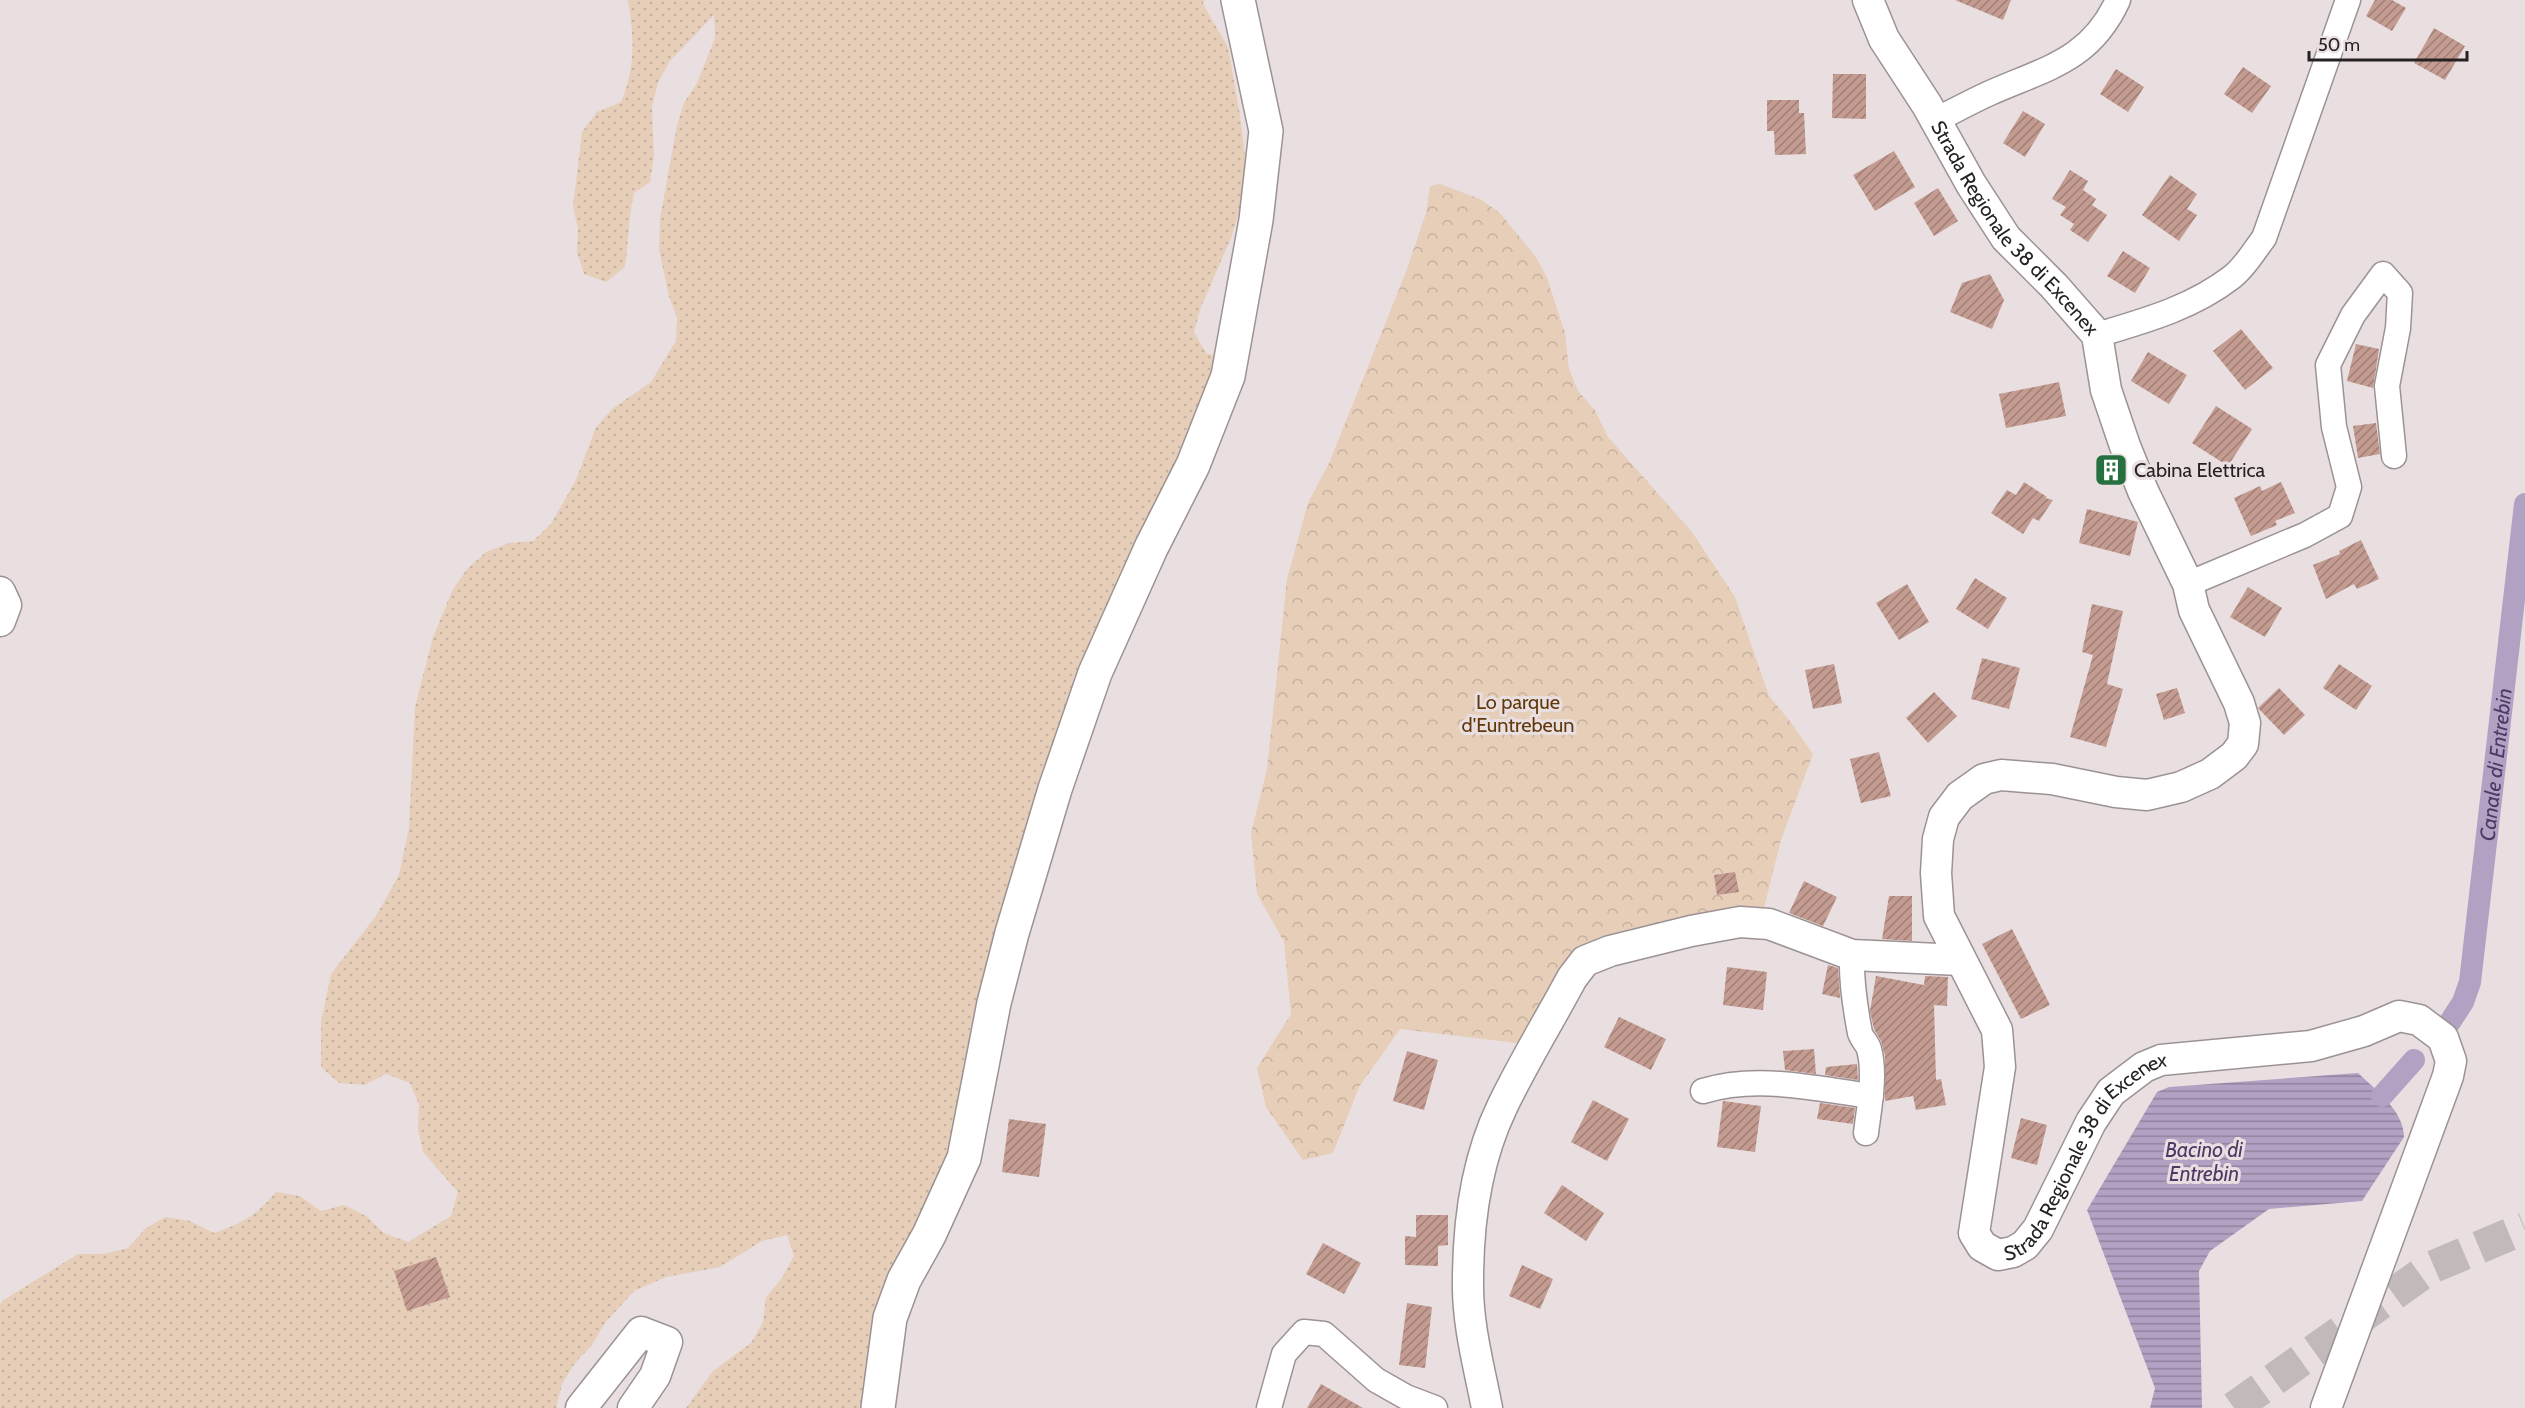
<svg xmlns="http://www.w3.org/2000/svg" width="2525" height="1408" font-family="Cabin,sans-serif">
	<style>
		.grass { fill: url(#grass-dots) }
		.forest { fill: url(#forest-crowns) }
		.water { fill: url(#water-rules) }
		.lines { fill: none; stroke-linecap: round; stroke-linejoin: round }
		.canal { stroke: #b1a1c3; stroke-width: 22 }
		.building { fill: url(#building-hatch) }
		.motorway-tunnel { stroke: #c2b9bb; stroke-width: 33; stroke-dasharray: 33 16; stroke-linecap: butt }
		.minor-casing { stroke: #9c9294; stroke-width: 27 }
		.tertiary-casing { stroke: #9c9294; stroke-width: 33 }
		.secondary-casing { stroke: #9c9294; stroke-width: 36 }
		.minor { stroke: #fff; stroke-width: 24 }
		.tertiary { stroke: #fff; stroke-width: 30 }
		.secondary { stroke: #fff; stroke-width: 33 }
		.labels { text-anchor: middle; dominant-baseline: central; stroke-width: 6; stroke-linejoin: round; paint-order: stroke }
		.street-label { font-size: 20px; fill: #262223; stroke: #e9dfe1 }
		.poi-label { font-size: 20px; fill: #262223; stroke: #e9dfe1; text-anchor: start }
		.park-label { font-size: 20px; fill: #62390a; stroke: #e9dfe1 }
		.water-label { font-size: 21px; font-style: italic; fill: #4f3866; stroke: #e9dfe1 }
	</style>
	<defs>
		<pattern id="grass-dots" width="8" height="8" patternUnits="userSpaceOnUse" patternTransform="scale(1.5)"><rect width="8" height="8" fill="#e6ceb9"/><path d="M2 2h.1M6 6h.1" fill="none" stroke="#c5b19f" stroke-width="1.8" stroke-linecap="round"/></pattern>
		<pattern id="forest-crowns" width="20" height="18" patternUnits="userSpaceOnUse" patternTransform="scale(1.5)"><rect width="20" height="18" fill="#e6ceb9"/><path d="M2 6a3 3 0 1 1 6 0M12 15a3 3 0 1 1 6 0" fill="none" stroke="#c5b19f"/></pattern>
		<pattern id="water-rules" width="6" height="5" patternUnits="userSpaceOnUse" patternTransform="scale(1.5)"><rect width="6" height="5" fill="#b1a1c3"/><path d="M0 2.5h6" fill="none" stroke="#90839e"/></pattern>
		<pattern id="building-hatch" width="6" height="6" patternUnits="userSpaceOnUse" patternTransform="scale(1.5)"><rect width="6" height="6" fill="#c49b91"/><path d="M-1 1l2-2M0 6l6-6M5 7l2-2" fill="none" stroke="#9f7e76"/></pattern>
	</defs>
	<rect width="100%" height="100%" fill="#e9dfe1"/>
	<path class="grass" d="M628 0H1204L1203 4 1228 47 1240 115 1246 165V190L1231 238 1201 307 1194 332 1206 353 1221 358 1196 431 1138 548 951 1170 869 1408H686L713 1371 751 1343 763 1322 766 1297 782 1278 794 1256 787 1235 762 1241 720 1267 666 1277 634 1291 605 1323 592 1345 575 1363 562 1384 556 1408H0V1305L2 1301 78 1254H103L128 1248 145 1229 165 1217 190 1221 214 1233C243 1223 257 1215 276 1192L300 1196 321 1211 344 1205 366 1216 384 1233 408 1242 451 1216 458 1192 423 1152 418 1129 419 1105 410 1083 386 1074 364 1085 339 1083 321 1067V1022L331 974 376 916 399 875 409 828 415 707 433 637 452 591 467 569 486 552 509 543 533 541 551 524 576 480 596 427 612 409 651 382 676 341 677 318 669 296 659 250 660 219 677 125 684 103 697 83 715 38 714 15 670 61 658 82 652 107 654 156 650 182 634 193C628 218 629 242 625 267L606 282 584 274 577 252 578 229 573 206 582 132 597 112 621 102C636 67 634 37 628 0Z"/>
	<path class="forest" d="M1440 184 1480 199 1500 213 1536 257 1547 278 1565 333 1569 369 1578 391 1595 410 1608 437 1692 532 1735 597 1769 696 1790 721 1813 754 1781 840 1763 912 1622 939 1574 951 1525 1044 1400 1029 1359 1087 1333 1153 1303 1160 1266 1107 1257 1068 1291 1014 1284 942 1257 894 1251 833 1267 769 1287 579 1308 503 1329 463 1406 272 1426 213 1430 186Z"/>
	<path class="water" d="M2358 1073C2376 1090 2404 1111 2404 1137L2362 1201 2269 1209 2210 1251 2199 1271 2202 1408H2150L2155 1388 2087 1210 2157 1092 2169 1087Z"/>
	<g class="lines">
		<g class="canal">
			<path id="s1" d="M2450 1022 2463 1002 2470 982 2525 504"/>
			<path d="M2382 1096 2414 1060"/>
		</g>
	</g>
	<g class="building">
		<path d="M1955 0H2011L2003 20Z"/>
		<path d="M2375 0H2392L2406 8 2392 31 2366 16Z"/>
		<path d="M2434 28 2465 46 2445 80 2414 63Z"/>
		<path d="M2243 67 2271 86 2252 113 2224 94Z"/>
		<path d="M2116 69 2144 87 2128 112 2100 94Z"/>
		<path d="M1833 74H1866V119L1832 118Z"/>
		<path d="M1767 100H1799V113H1804L1806 154 1775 155 1774 131H1767Z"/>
		<path d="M2023 111 2045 124 2025 157 2003 143Z"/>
		<path d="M1894 151 1915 187 1875 211 1853 175Z"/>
		<path d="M2070 170 2088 181 2083 190 2096 199 2092 205 2107 215 2088 242 2070 230 2074 224 2060 215 2066 207 2052 199Z"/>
		<path d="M2170 175 2197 194 2187 209 2197 215 2179 241 2142 215Z"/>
		<path d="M1938 188 1958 221 1934 236 1914 203Z"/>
		<path d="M2123 251 2150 268 2135 293 2107 276Z"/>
		<path d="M1990 274 2004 300 1992 329 1950 312 1962 283Z"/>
		<path d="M2241 329 2273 368 2245 390 2213 351Z"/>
		<path d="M2356 344 2379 349 2373 388 2347 381Z"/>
		<path d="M2148 352 2187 375 2169 404 2131 381Z"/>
		<path d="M2059 382 2066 416 2006 428 1999 394Z"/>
		<path d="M2216 406 2252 429 2228 466 2192 443Z"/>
		<path d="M2376 423 2380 454 2358 458 2353 426Z"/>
		<path d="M2024 482 2047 497 2045 498 2053 500 2039 521 2033 518 2023 534 1991 513 2007 490 2016 495Z"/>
		<path d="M2281 482 2295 513 2275 521 2277 525 2251 536 2234 498 2260 486 2262 491Z"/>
		<path d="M2087 509 2138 522 2130 556 2079 543Z"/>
		<path d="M2361 540 2379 579 2357 589 2354 584 2326 599 2313 565 2340 554 2339 551Z"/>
		<path d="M1975 578 2007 598 1988 629 1956 609Z"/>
		<path d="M1907 584 1929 622 1899 640 1876 603Z"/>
		<path d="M2248 587 2282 608 2265 637 2230 617Z"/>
		<path d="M2092 604 2123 611 2107 684 2123 689 2106 747 2070 737 2093 655 2082 652Z"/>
		<path d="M1982 658 2020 668 2009 709 1971 699Z"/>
		<path d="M1834 664 1842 703 1813 709 1805 670Z"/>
		<path d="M2339 664 2372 686 2356 710 2323 688Z"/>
		<path d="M2177 688 2185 713 2164 720 2156 694Z"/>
		<path d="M2279 688 2305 715 2284 735 2258 708Z"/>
		<path d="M1934 692 1957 716 1928 743 1906 718Z"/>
		<path d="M1879 752 1891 796 1861 803 1850 759Z"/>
		<path d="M1735 872 1739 892 1717 895 1714 875Z"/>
		<path d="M1804 881 1837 897 1823 926 1789 913Z"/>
		<path d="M1889 896H1912V941L1882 939Z"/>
		<path d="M2012 929 2050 1005 2021 1019 1982 944Z"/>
		<path d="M1828 965 1838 968 1840 998 1822 994Z"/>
		<path d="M1727 967 1767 972 1763 1010 1723 1005Z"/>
		<path d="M1876 976 1924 985 1925 976 1948 977 1947 1006 1934 1005 1936 1080 1941 1079 1946 1105 1916 1110 1913 1096 1885 1101V1056L1881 1041 1874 1029 1870 1011Z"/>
		<path d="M1619 1017 1666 1039 1651 1070 1604 1047Z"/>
		<path d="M1814 1049 1816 1074 1785 1070 1783 1051Z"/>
		<path d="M1407 1051 1438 1060 1424 1110 1393 1101Z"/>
		<path d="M1857 1064 1858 1080 1825 1075 1826 1067Z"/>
		<path d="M1593 1100 1629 1119 1607 1161 1571 1142Z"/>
		<path d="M1723 1101 1761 1106 1755 1152 1717 1147Z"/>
		<path d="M1820 1103 1855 1108 1853 1124 1817 1119Z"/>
		<path d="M2021 1118 2047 1125 2037 1165 2011 1158Z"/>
		<path d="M1009 1119 1046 1124 1039 1177 1002 1172Z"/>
		<path d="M1562 1185 1604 1213 1586 1241 1544 1213Z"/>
		<path d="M1416 1215H1448V1245L1438 1246V1266L1405 1265V1236L1416 1237Z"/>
		<path d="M1323 1243 1361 1263 1344 1294 1306 1274Z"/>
		<path d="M436 1257 450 1297 407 1311 394 1271Z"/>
		<path d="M1522 1265 1553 1279 1540 1309 1509 1296Z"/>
		<path d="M1407 1303 1432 1307 1425 1368 1399 1365Z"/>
		<path d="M1321 1384 1363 1408H1307Z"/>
	</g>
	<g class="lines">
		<path class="motorway-tunnel" d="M2234 1408 2430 1268 2525 1228"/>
		<g class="minor-casing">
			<g id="minor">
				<path d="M1936 120C1954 111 1972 101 1990 93 2046 68 2090 61 2118 0"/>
				<path d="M2097 335C2144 321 2192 308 2232 277 2245 267 2254 251 2264 238L2348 0"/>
				<path d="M2188 584 2305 535 2340 516 2349 487 2334 427 2328 365 2353 315 2383 274 2400 293 2398 328 2387 386 2394 456"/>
				<path d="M1852 955C1851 981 1855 1007 1860 1033 1862 1039 1867 1043 1869 1049 1876 1075 1869 1107 1866 1133"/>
				<path d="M1703 1091C1758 1074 1815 1089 1871 1096"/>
				<path d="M1269 1408 1284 1354 1304 1332 1324 1334 1376 1380 1406 1397 1435 1408"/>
			</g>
		</g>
		<g class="tertiary-casing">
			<g id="tertiary">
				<path id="s2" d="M1868 0 1884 39 1927 105 1971 184 2006 238 2054 286 2097 335 2106 390 2125 446 2143 491 2188 584 2194 610 2239 703 2245 723 2243 744 2234 756 2210 774 2181 787 2147 795 2116 792 2052 779 2001 775 1984 779 1960 796 1944 817 1938 839 1936 873 1939 916 1997 1030 2000 1067 1974 1233 1982 1246 1998 1255 2013 1252 2025 1245 2038 1229 2091 1122 2111 1092 2144 1067 2161 1060 2311 1046 2364 1031 2399 1016 2419 1020 2443 1038 2451 1061 2448 1076 2326 1408"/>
				<path d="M0 592 6 605 0 621"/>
				<path d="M581 1408 641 1332 667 1342 655 1376 633 1408"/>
				<path d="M1487 1408C1479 1367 1467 1323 1468 1281 1468 1223 1477 1159 1502 1107 1523 1063 1549 1021 1572 978L1585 961 1610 951 1691 931 1740 922 1769 924 1852 955 1960 960"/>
			</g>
		</g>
		<g class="secondary-casing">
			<path id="secondary" d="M878 1408 890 1318 904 1280 929 1235 964 1158 994 1003 1012 933 1055 789 1095 673 1151 548 1193 465 1228 376 1256 220 1266 131 1238 0"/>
		</g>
		<use href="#minor" class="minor"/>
		<use href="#tertiary" class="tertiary"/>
		<use href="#secondary" class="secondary"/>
	</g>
	<defs>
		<g id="building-square" transform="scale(1.725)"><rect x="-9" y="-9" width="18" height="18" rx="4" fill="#25703e" stroke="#e9dfe1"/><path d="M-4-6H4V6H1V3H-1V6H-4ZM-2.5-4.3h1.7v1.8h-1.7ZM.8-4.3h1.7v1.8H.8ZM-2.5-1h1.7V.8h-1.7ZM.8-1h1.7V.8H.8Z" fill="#fff"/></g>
	</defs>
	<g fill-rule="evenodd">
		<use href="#building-square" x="2111" y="470"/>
	</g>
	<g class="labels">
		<g class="street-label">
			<text stroke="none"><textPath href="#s2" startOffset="273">Strada Regionale 38 di Excenex</textPath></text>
			<text stroke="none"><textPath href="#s2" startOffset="1785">Strada Regionale 38 di Excenex</textPath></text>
		</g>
		<g class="poi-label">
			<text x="2134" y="470">Cabina Elettrica</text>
		</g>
		<g class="park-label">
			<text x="1518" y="702">Lo parque<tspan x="1518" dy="23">d'Euntrebeun</tspan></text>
		</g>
		<g class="water-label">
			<text stroke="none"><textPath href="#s1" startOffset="264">Canale di Entrebin</textPath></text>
			<text x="2204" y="1149">Bacino di<tspan x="2204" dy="24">Entrebin</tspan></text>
		</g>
	</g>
	<path d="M2309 51v9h158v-9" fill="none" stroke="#262223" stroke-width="3"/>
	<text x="2318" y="51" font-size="18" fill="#262223" stroke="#e9dfe1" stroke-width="4.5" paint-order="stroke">50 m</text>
</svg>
